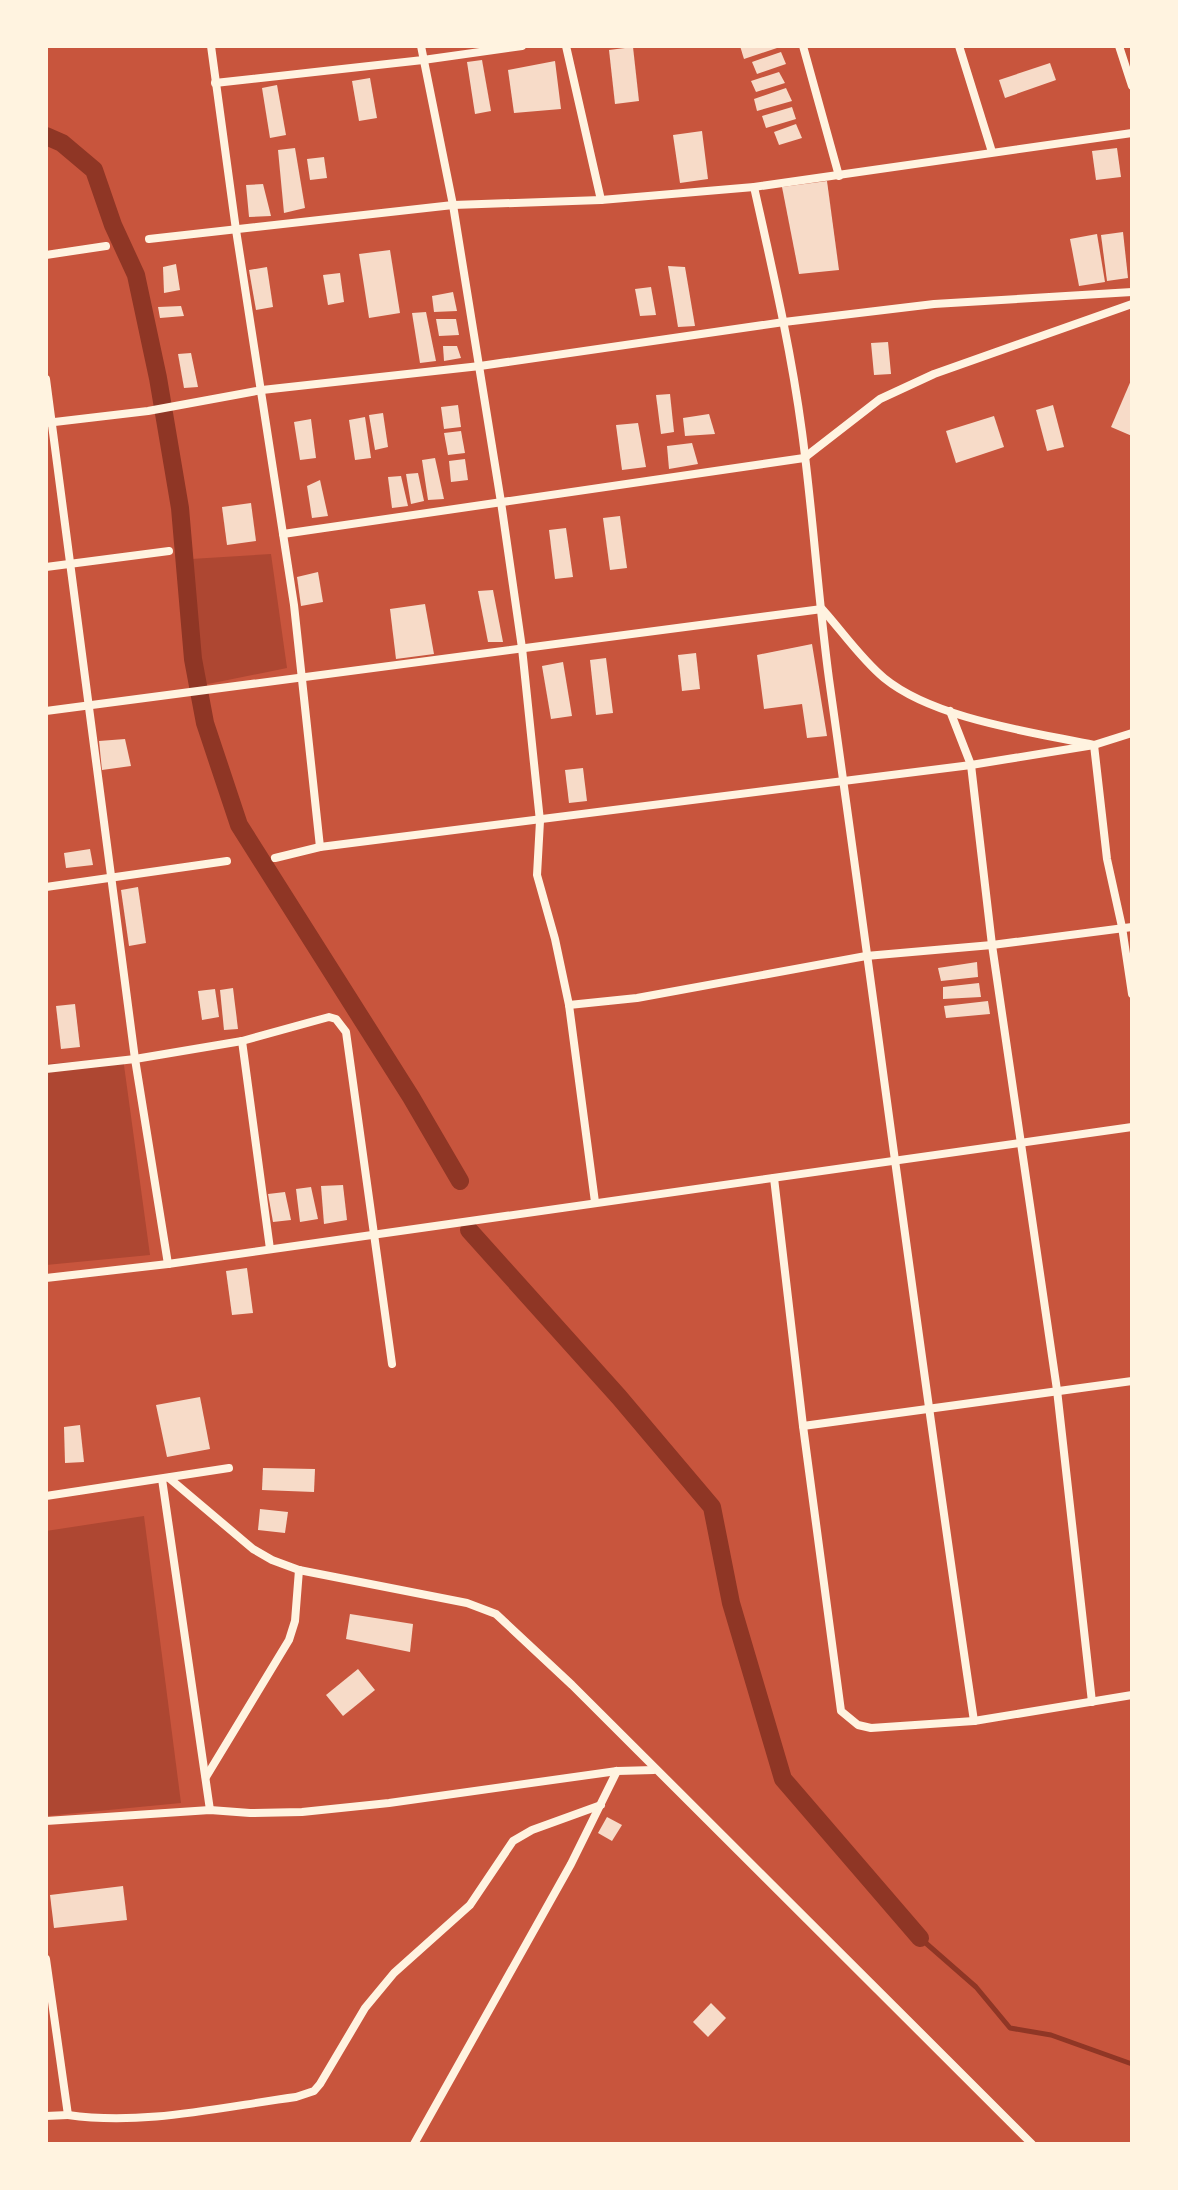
<svg xmlns="http://www.w3.org/2000/svg" width="1178" height="2190" font-family="Lato,sans-serif">
	<style>
		.green { fill: #ae4732 }
		.lines { fill: none; stroke-linecap: round; stroke-linejoin: round }
		.stream { stroke: #8f3625; stroke-width: 5 }
		.canal { stroke: #8f3625; stroke-width: 18 }
		.building { fill: #f7dbc8 }
		.minor { stroke: #fff3e0; stroke-width: 8 }
	</style>
	<rect width="100%" height="100%" fill="#c8553d"/>
	<g class="green">
		<path d="M271 554 287 668 203 685 191 559Z"/>
		<path d="M123 1058 150 1255 46 1265V1064Z"/>
		<path d="M144 1516 181 1803 46 1816V1531Z"/>
	</g>
	<g class="lines">
		<path class="stream" d="M920 1938 976 1987 1010 2028 1051 2035 1132 2064"/>
		<g class="canal">
			<path d="M46 136 62 143 94 170 113 225 136 275 158 378 180 508 193 659 205 723 239 825 411 1097 460 1181"/>
			<path d="M469 1230 619 1397 712 1507 731 1603 783 1779 920 1938"/>
		</g>
	</g>
	<g class="building">
		<path d="M740 46H780V47L744 59Z"/>
		<path d="M633 47 639 101 615 104 609 50Z"/>
		<path d="M781 52 786 64 757 74 752 62Z"/>
		<path d="M482 60 491 111 475 114 467 62Z"/>
		<path d="M555 61 561 109 514 113 508 70Z"/>
		<path d="M1050 63 1056 80 1005 98 999 80Z"/>
		<path d="M779 72 785 83 756 92 751 81Z"/>
		<path d="M370 78 377 118 359 121 352 81Z"/>
		<path d="M277 85 286 135 270 138 262 88Z"/>
		<path d="M786 88 792 101 757 111 754 99Z"/>
		<path d="M792 107 796 119 766 128 762 116Z"/>
		<path d="M796 124 802 138 779 145 774 132Z"/>
		<path d="M702 131 708 179 680 183 673 135Z"/>
		<path d="M295 148 305 208 284 213 278 150Z"/>
		<path d="M1117 148 1121 177 1096 180 1092 151Z"/>
		<path d="M324 157 327 178 310 180 307 159Z"/>
		<path d="M827 181 839 270 799 274 782 187Z"/>
		<path d="M263 184 271 216 249 217 246 185Z"/>
		<path d="M1123 232 1128 278 1107 281 1101 235Z"/>
		<path d="M1097 234 1105 282 1079 286 1070 239Z"/>
		<path d="M390 250 400 313 369 318 359 254Z"/>
		<path d="M176 264 180 290 164 293 163 267Z"/>
		<path d="M668 266 685 267 695 326 678 327Z"/>
		<path d="M267 267 273 307 256 310 249 270Z"/>
		<path d="M340 273 344 302 328 305 323 275Z"/>
		<path d="M651 287 656 315 640 316 635 289Z"/>
		<path d="M453 292 457 311 434 312 432 296Z"/>
		<path d="M181 306 184 316 160 318 158 307Z"/>
		<path d="M426 312 436 361 420 363 412 313Z"/>
		<path d="M436 319H456L459 335 439 336Z"/>
		<path d="M888 342 891 374 874 375 871 343Z"/>
		<path d="M443 346H457L461 358 444 361Z"/>
		<path d="M191 353 198 387 184 388 178 354Z"/>
		<path d="M1132 378V436L1111 427Z"/>
		<path d="M670 394 674 432 661 434 656 395Z"/>
		<path d="M458 405 461 427 444 429 441 407Z"/>
		<path d="M1053 405 1064 447 1047 451 1036 410Z"/>
		<path d="M383 413 388 447 375 450 369 415Z"/>
		<path d="M709 414 715 434 685 436 683 418Z"/>
		<path d="M994 416 1004 447 956 463 946 431Z"/>
		<path d="M365 417 371 458 355 460 349 420Z"/>
		<path d="M311 419 316 458 300 460 294 422Z"/>
		<path d="M638 423 646 467 622 470 616 425Z"/>
		<path d="M461 431 465 453 448 455 444 433Z"/>
		<path d="M692 443 698 464 669 469 667 446Z"/>
		<path d="M435 458 444 499 428 500 422 460Z"/>
		<path d="M465 459 468 480 451 482 449 461Z"/>
		<path d="M418 473 424 501 411 504 406 474Z"/>
		<path d="M401 476 408 506 392 508 388 477Z"/>
		<path d="M320 480 328 516 312 518 307 486Z"/>
		<path d="M251 503 256 541 227 545 222 507Z"/>
		<path d="M620 516 627 568 610 570 603 518Z"/>
		<path d="M566 528 573 577 555 579 549 530Z"/>
		<path d="M318 572 323 602 301 606 297 577Z"/>
		<path d="M493 590 503 642H488L478 591Z"/>
		<path d="M425 604 434 654 396 659 390 609Z"/>
		<path d="M812 644 827 736 807 738 802 704 764 709 757 655Z"/>
		<path d="M696 653 700 689 682 691 678 655Z"/>
		<path d="M606 658 613 713 596 715 590 660Z"/>
		<path d="M563 662 572 716 551 719 542 666Z"/>
		<path d="M125 739 131 766 102 770 99 741Z"/>
		<path d="M583 768 587 801 569 803 565 770Z"/>
		<path d="M90 849 93 865 66 868 64 853Z"/>
		<path d="M138 887 146 943 129 946 121 890Z"/>
		<path d="M977 962 978 977 941 981 938 968Z"/>
		<path d="M979 983 981 997 943 999V987Z"/>
		<path d="M233 988 238 1029 224 1030 220 990Z"/>
		<path d="M215 989 219 1017 202 1020 198 991Z"/>
		<path d="M988 1001 990 1014 946 1018 944 1006Z"/>
		<path d="M75 1004 80 1047 61 1049 56 1006Z"/>
		<path d="M343 1185 347 1220 324 1224 321 1186Z"/>
		<path d="M311 1187 318 1219 300 1222 296 1189Z"/>
		<path d="M285 1192 291 1220 273 1222 268 1194Z"/>
		<path d="M247 1268 253 1313 232 1315 226 1271Z"/>
		<path d="M200 1397 210 1449 167 1457 156 1405Z"/>
		<path d="M80 1425 84 1462 65 1463 64 1427Z"/>
		<path d="M263 1468 315 1469 314 1492 262 1490Z"/>
		<path d="M260 1509 288 1512 285 1533 258 1530Z"/>
		<path d="M350 1614 413 1624 410 1652 346 1639Z"/>
		<path d="M358 1669 375 1690 343 1716 326 1695Z"/>
		<path d="M607 1817 622 1825 612 1841 598 1833Z"/>
		<path d="M123 1886 127 1920 54 1928 50 1895Z"/>
		<path d="M711 2003 726 2018 708 2037 693 2022Z"/>
	</g>
	<g class="lines">
		<g class="minor">
			<path d="M211 46 236 230 294 605 320 847"/>
			<path d="M421 46 453 205 501 502 522 648 540 821 537 875 555 939 569 1005 595 1202"/>
			<path d="M566 46 601 200"/>
			<path d="M803 46 839 176"/>
			<path d="M959 46 992 152"/>
			<path d="M1119 46 1132 86"/>
			<path d="M215 83 423 60 522 46"/>
			<path d="M754 187C772 268 791 349 802 432 813 514 818 597 829 679 878 1026 922 1374 974 1721"/>
			<path d="M149 239 453 205 601 200 754 187 1132 133"/>
			<path d="M46 255 106 246"/>
			<path d="M46 379 135 1059 168 1264"/>
			<path d="M46 423 148 411 262 390 480 366 784 322 934 304 1132 292"/>
			<path d="M283 534 804 458 880 399 934 374 1132 304"/>
			<path d="M46 567 169 551"/>
			<path d="M46 711 822 609C842 631 861 659 884 678 934 719 1032 732 1094 745"/>
			<path d="M950 711 971 765 992 945 1057 1390 1092 1702"/>
			<path d="M1094 745 1107 859 1122 927 1132 994"/>
			<path d="M275 858 320 847 971 765 1094 745 1132 733"/>
			<path d="M46 887 227 861"/>
			<path d="M569 1005 637 998 866 956 992 945 1132 927"/>
			<path d="M242 1041 270 1249"/>
			<path d="M46 1069 135 1059 242 1041 329 1017 336 1019 346 1032 392 1364"/>
			<path d="M774 1178 803 1426 841 1711 858 1725 871 1728 974 1721 1132 1695"/>
			<path d="M46 1278 168 1264 1132 1127"/>
			<path d="M803 1426 1132 1381"/>
			<path d="M169 1478 253 1549 272 1560 299 1570 467 1603 496 1614 572 1685 1032 2144"/>
			<path d="M162 1479 210 1810"/>
			<path d="M46 1496 229 1468"/>
			<path d="M206 1777 289 1640 295 1621 299 1570"/>
			<path d="M46 1821 210 1810 250 1813 302 1812 389 1803 617 1771 654 1770"/>
			<path d="M46 1959 68 2115 46 2116"/>
			<path d="M68 2115C143 2126 221 2107 296 2097L314 2091 320 2084 365 2008 394 1973 470 1905 513 1841 532 1830 601 1805"/>
			<path d="M414 2144 571 1864 617 1771"/>
		</g>
	</g>
	<rect width="1178" height="2190" fill="none" stroke="#fff3e0" stroke-width="96"/>
</svg>
